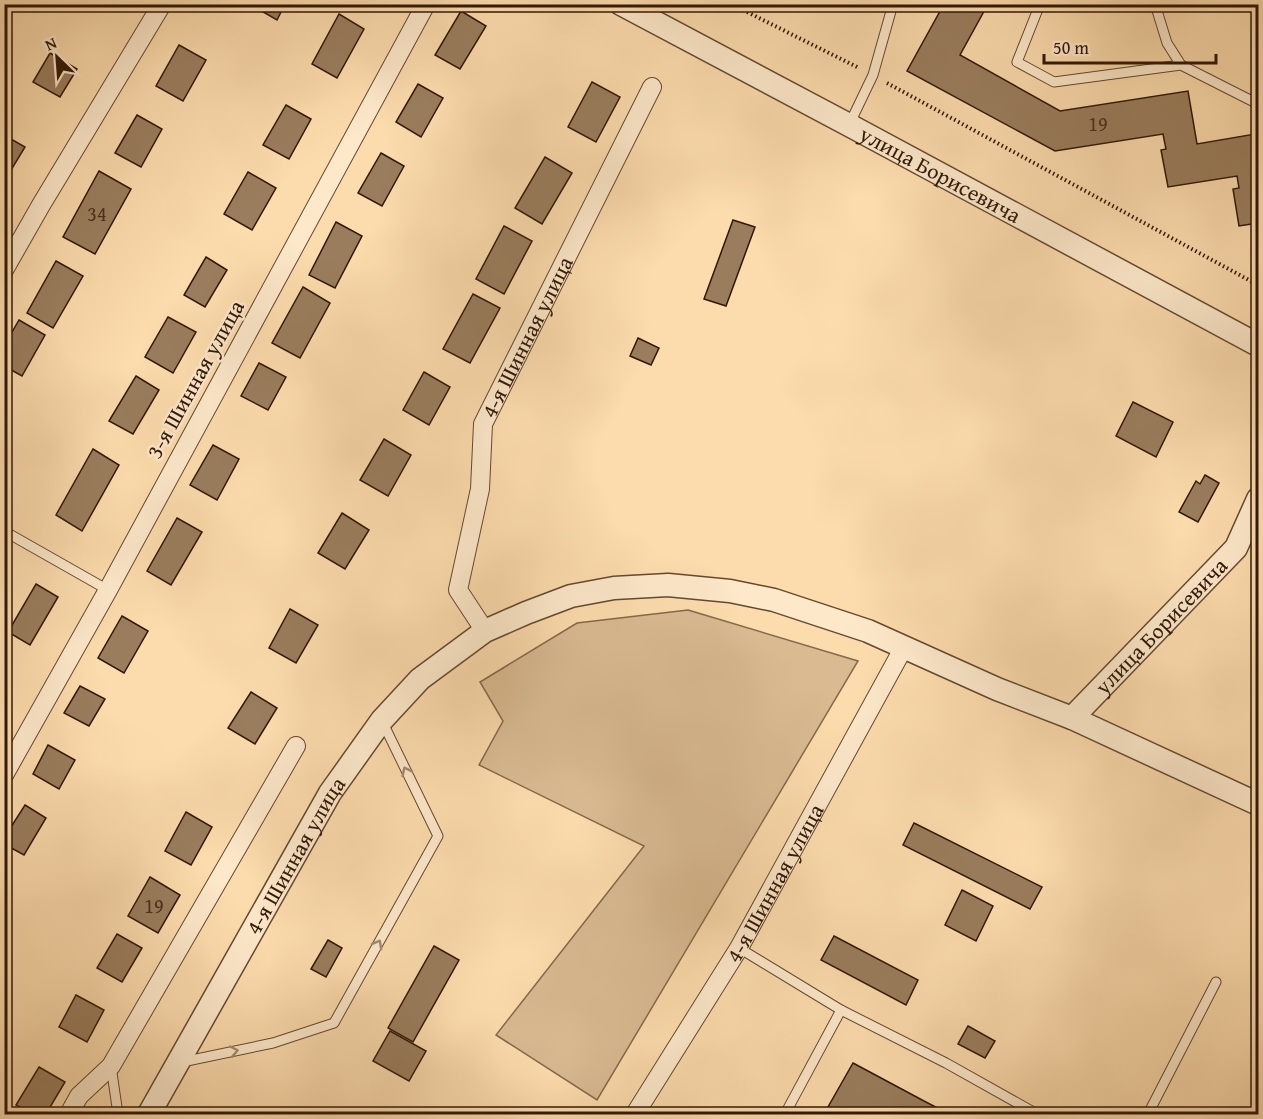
<svg xmlns="http://www.w3.org/2000/svg" width="1263" height="1119" font-family="'Gentium Book Plus',serif">
	<style>
		.green { fill: #d9ba91; stroke: #84694c; stroke-width: 1.5 }
		.building { fill: #9a7d5d; stroke: #301807; stroke-width: 1.5 }
		.lines { fill: none; stroke-linecap: round; stroke-linejoin: round }
		.service-casing { stroke: #634930; stroke-width: 11 }
		.minor-casing { stroke: #634930; stroke-width: 20 }
		.tertiary-casing { stroke: #634930; stroke-width: 25 }
		.path { stroke: #301807; stroke-width: 4; stroke-dasharray: 1.5 3; stroke-linecap: butt }
		.service { stroke: #fde8ca; stroke-width: 9 }
		.minor { stroke: #fde8ca; stroke-width: 18 }
		.tertiary { stroke: #fde8ca; stroke-width: 22 }
		.oneway { stroke: #a18a72 }
		.labels { text-anchor: middle; dominant-baseline: central; stroke-width: 5; stroke-linejoin: round; paint-order: stroke }
		.number-label { font-size: 20px; fill: #4a311c }
		.street-label { font-size: 22px; fill: #301807; stroke: #fde8ca }
	</style>
	<rect width="100%" height="100%" fill="#fcdbad"/>
	<filter id="stains"><feTurbulence type="fractalNoise" baseFrequency=".00333" numOctaves="4"/><feColorMatrix values="0 0 0 0 .2 0 0 0 0 .09 0 0 0 0 .02 0 0 0 .5 -.17"/></filter>
	<radialGradient id="worn" r=".72"><stop offset=".6" stop-color="#630" stop-opacity="0"/><stop offset="1" stop-color="#630" stop-opacity=".3"/></radialGradient>
	<path class="green" d="M688 610 858 661 597 1100 496 1035 644 846 479 765 503 721 480 682 577 623Z"/>
	<g class="building">
		<path d="M261 4H285L277 20 258 9Z"/>
		<path d="M944 4H988L960 55 1060 111 1188 91 1197 144 1255 134 1258 150V223L1239 226 1233 189 1239 188 1237 176 1168 187 1161 150 1166 149 1163 134 1055 151 907 71Z"/>
		<path d="M461 11 486 26 460 69 435 55Z"/>
		<path d="M339 14 364 29 337 78 312 64Z"/>
		<path d="M179 45 206 60 183 101 156 86Z"/>
		<path d="M50 53 77 69 60 97 33 82Z"/>
		<path d="M592 82 620 97 596 142 568 127Z"/>
		<path d="M418 84 443 98 421 137 396 122Z"/>
		<path d="M286 105 311 119 289 159 263 145Z"/>
		<path d="M137 115 162 129 141 167 115 153Z"/>
		<path d="M4 135 25 147 5 180H4Z"/>
		<path d="M381 153 404 166 382 206 358 193Z"/>
		<path d="M545 157 572 173 542 224 515 208Z"/>
		<path d="M99 171 131 189 95 254 63 237Z"/>
		<path d="M248 172 276 188 252 230 224 214Z"/>
		<path d="M733 220 755 227 726 306 704 299Z"/>
		<path d="M336 222 362 236 335 288 309 275Z"/>
		<path d="M504 226 532 241 504 294 476 279Z"/>
		<path d="M206 257 227 270 205 307 184 295Z"/>
		<path d="M56 261 83 276 53 328 27 313Z"/>
		<path d="M303 287 330 303 300 358 272 343Z"/>
		<path d="M473 294 500 308 470 363 443 349Z"/>
		<path d="M168 317 196 332 173 373 145 357Z"/>
		<path d="M19 320 45 335 22 376 4 366V346Z"/>
		<path d="M638 338 659 348 651 365 630 356Z"/>
		<path d="M259 363 286 377 268 410 241 396Z"/>
		<path d="M424 372 450 387 429 425 403 410Z"/>
		<path d="M136 376 159 390 133 434 109 421Z"/>
		<path d="M1133 402 1173 422 1156 457 1116 436Z"/>
		<path d="M384 439 411 455 388 496 360 480Z"/>
		<path d="M213 445 239 459 217 500 190 485Z"/>
		<path d="M93 449 119 465 82 531 56 515Z"/>
		<path d="M1205 475 1219 483 1198 522 1179 512 1196 481 1200 484Z"/>
		<path d="M342 513 369 530 345 569 318 553Z"/>
		<path d="M177 518 202 532 171 585 147 571Z"/>
		<path d="M36 584 58 597 30 645 8 632Z"/>
		<path d="M290 609 318 625 296 663 269 648Z"/>
		<path d="M122 616 148 631 124 673 98 658Z"/>
		<path d="M80 686 105 699 89 726 64 713Z"/>
		<path d="M251 692 277 708 255 744 228 728Z"/>
		<path d="M48 745 75 760 59 789 33 774Z"/>
		<path d="M25 805 46 818 24 855 4 844V838Z"/>
		<path d="M186 812 212 827 191 865 165 851Z"/>
		<path d="M914 823 1042 887 1030 909 903 845Z"/>
		<path d="M150 877 180 895 158 933 128 916Z"/>
		<path d="M962 890 993 906 976 941 945 925Z"/>
		<path d="M117 934 142 948 122 982 97 968Z"/>
		<path d="M834 936 918 980 906 1005 821 960Z"/>
		<path d="M328 940 342 948 326 977 311 969Z"/>
		<path d="M434 946 459 960 413 1042 388 1028Z"/>
		<path d="M76 995 104 1010 87 1042 59 1027Z"/>
		<path d="M968 1026 995 1041 985 1058 958 1044Z"/>
		<path d="M390 1031 426 1051 409 1081 373 1061Z"/>
		<path d="M853 1063 924 1101 949 1114H824Z"/>
		<path d="M39 1067 65 1082 46 1114H33L16 1105Z"/>
	</g>
	<g class="lines">
		<g class="service-casing">
			<g id="service">
				<path d="M1040 4 1017 62 1054 82 1181 65 1258 104"/>
				<path d="M1155 4 1167 43 1181 65"/>
				<path d="M849 125 873 75 893 4"/>
				<path d="M4 531 108 590"/>
				<path d="M739 948 841 1010 946 1063 1037 1114"/>
				<path d="M182 1062 273 1043 334 1023 438 836 382 721"/>
				<path d="M111 1066 118 1114"/>
				<path d="M785 1114 841 1010"/>
				<path d="M1148 1114 1216 982"/>
			</g>
		</g>
		<g class="minor-casing">
			<g id="minor">
				<path d="M4 270 41 205 162 4"/>
				<path id="s1" d="M485 631 458 590 480 489 483 424 652 87"/>
				<path d="M4 775 108 590 426 4"/>
				<path d="M69 1114 79 1096 111 1066 296 746"/>
				<path id="s2" d="M635 1114 739 948 904 647"/>
			</g>
		</g>
		<g class="tertiary-casing">
			<g id="tertiary">
				<path id="s3" d="M621 4 849 125 1258 345"/>
				<path id="s4" d="M1072 718 1236 548 1258 499"/>
				<path id="s5" d="M149 1114 330 793 382 720 420 679 485 631 526 613 571 596 614 588 668 585 730 591 774 600 868 631 997 689 1072 718 1258 804"/>
			</g>
		</g>
		<g class="path">
			<path d="M731 4 859 68"/>
			<path d="M887 83 1258 285"/>
		</g>
		<use href="#service" class="service"/>
		<use href="#minor" class="minor"/>
		<use href="#tertiary" class="tertiary"/>
	</g>
	<defs><path id="oneway-chevron" d="M-2-3.5L2.5 0L-2 3.5" fill="none" stroke-width="1.6" stroke-linecap="round" stroke-linejoin="round" transform="scale(1.5)"/></defs>
	<g class="oneway">
		<use href="#oneway-chevron" transform="translate(406 771) rotate(-116)"/>
		<use href="#oneway-chevron" transform="translate(378 944) rotate(-61)"/>
		<use href="#oneway-chevron" transform="translate(234 1051) rotate(-12)"/>
	</g>
	<g class="labels">
		<g class="number-label">
			<text x="1098" y="123">19</text>
			<text x="97" y="213">34</text>
			<text x="154" y="905">19</text>
		</g>
		<g class="street-label">
			<text stroke="none"><textPath href="#s3" startOffset="362">улица Борисевича</textPath></text>
			<text stroke="none"><textPath href="#s1" startOffset="315">4-я Шинная улица</textPath></text>
			<text transform="translate(195 379) rotate(-61)">3-я Шинная улица</text>
			<text stroke="none"><textPath href="#s4" startOffset="128">улица Борисевича</textPath></text>
			<text stroke="none"><textPath href="#s5" startOffset="297">4-я Шинная улица</textPath></text>
			<text stroke="none"><textPath href="#s2" startOffset="270">4-я Шинная улица</textPath></text>
		</g>
	</g>
	<rect width="1263" height="1119" fill="none" stroke="#fcdbad" stroke-width="24"/>
	<rect x="6" y="6" width="1251" height="1107" fill="none" stroke="#301807" stroke-width="3"/>
	<rect x="12" y="12" width="1239" height="1095" fill="none" stroke="#301807" stroke-width="1.5"/>
	<g transform="translate(57 57) rotate(335)" stroke="#fde8ca" stroke-width="4.5" paint-order="stroke">
	<path d="M0-4.5L10 22L0 15L-10 22Z" fill="#301807"/>
	<text y="-9" font-size="16" font-weight="bold" text-anchor="middle" fill="#301807">N</text>
	</g>
	<path d="M1044 54v9h172v-9" fill="none" stroke="#301807" stroke-width="3"/>
	<text x="1053" y="54" font-size="18" fill="#301807" stroke="#fde8ca" stroke-width="4.5" paint-order="stroke">50 m</text>
	<rect width="100%" height="100%" filter="url(#stains)"/>
	<rect width="100%" height="100%" fill="url(#worn)"/>
</svg>
